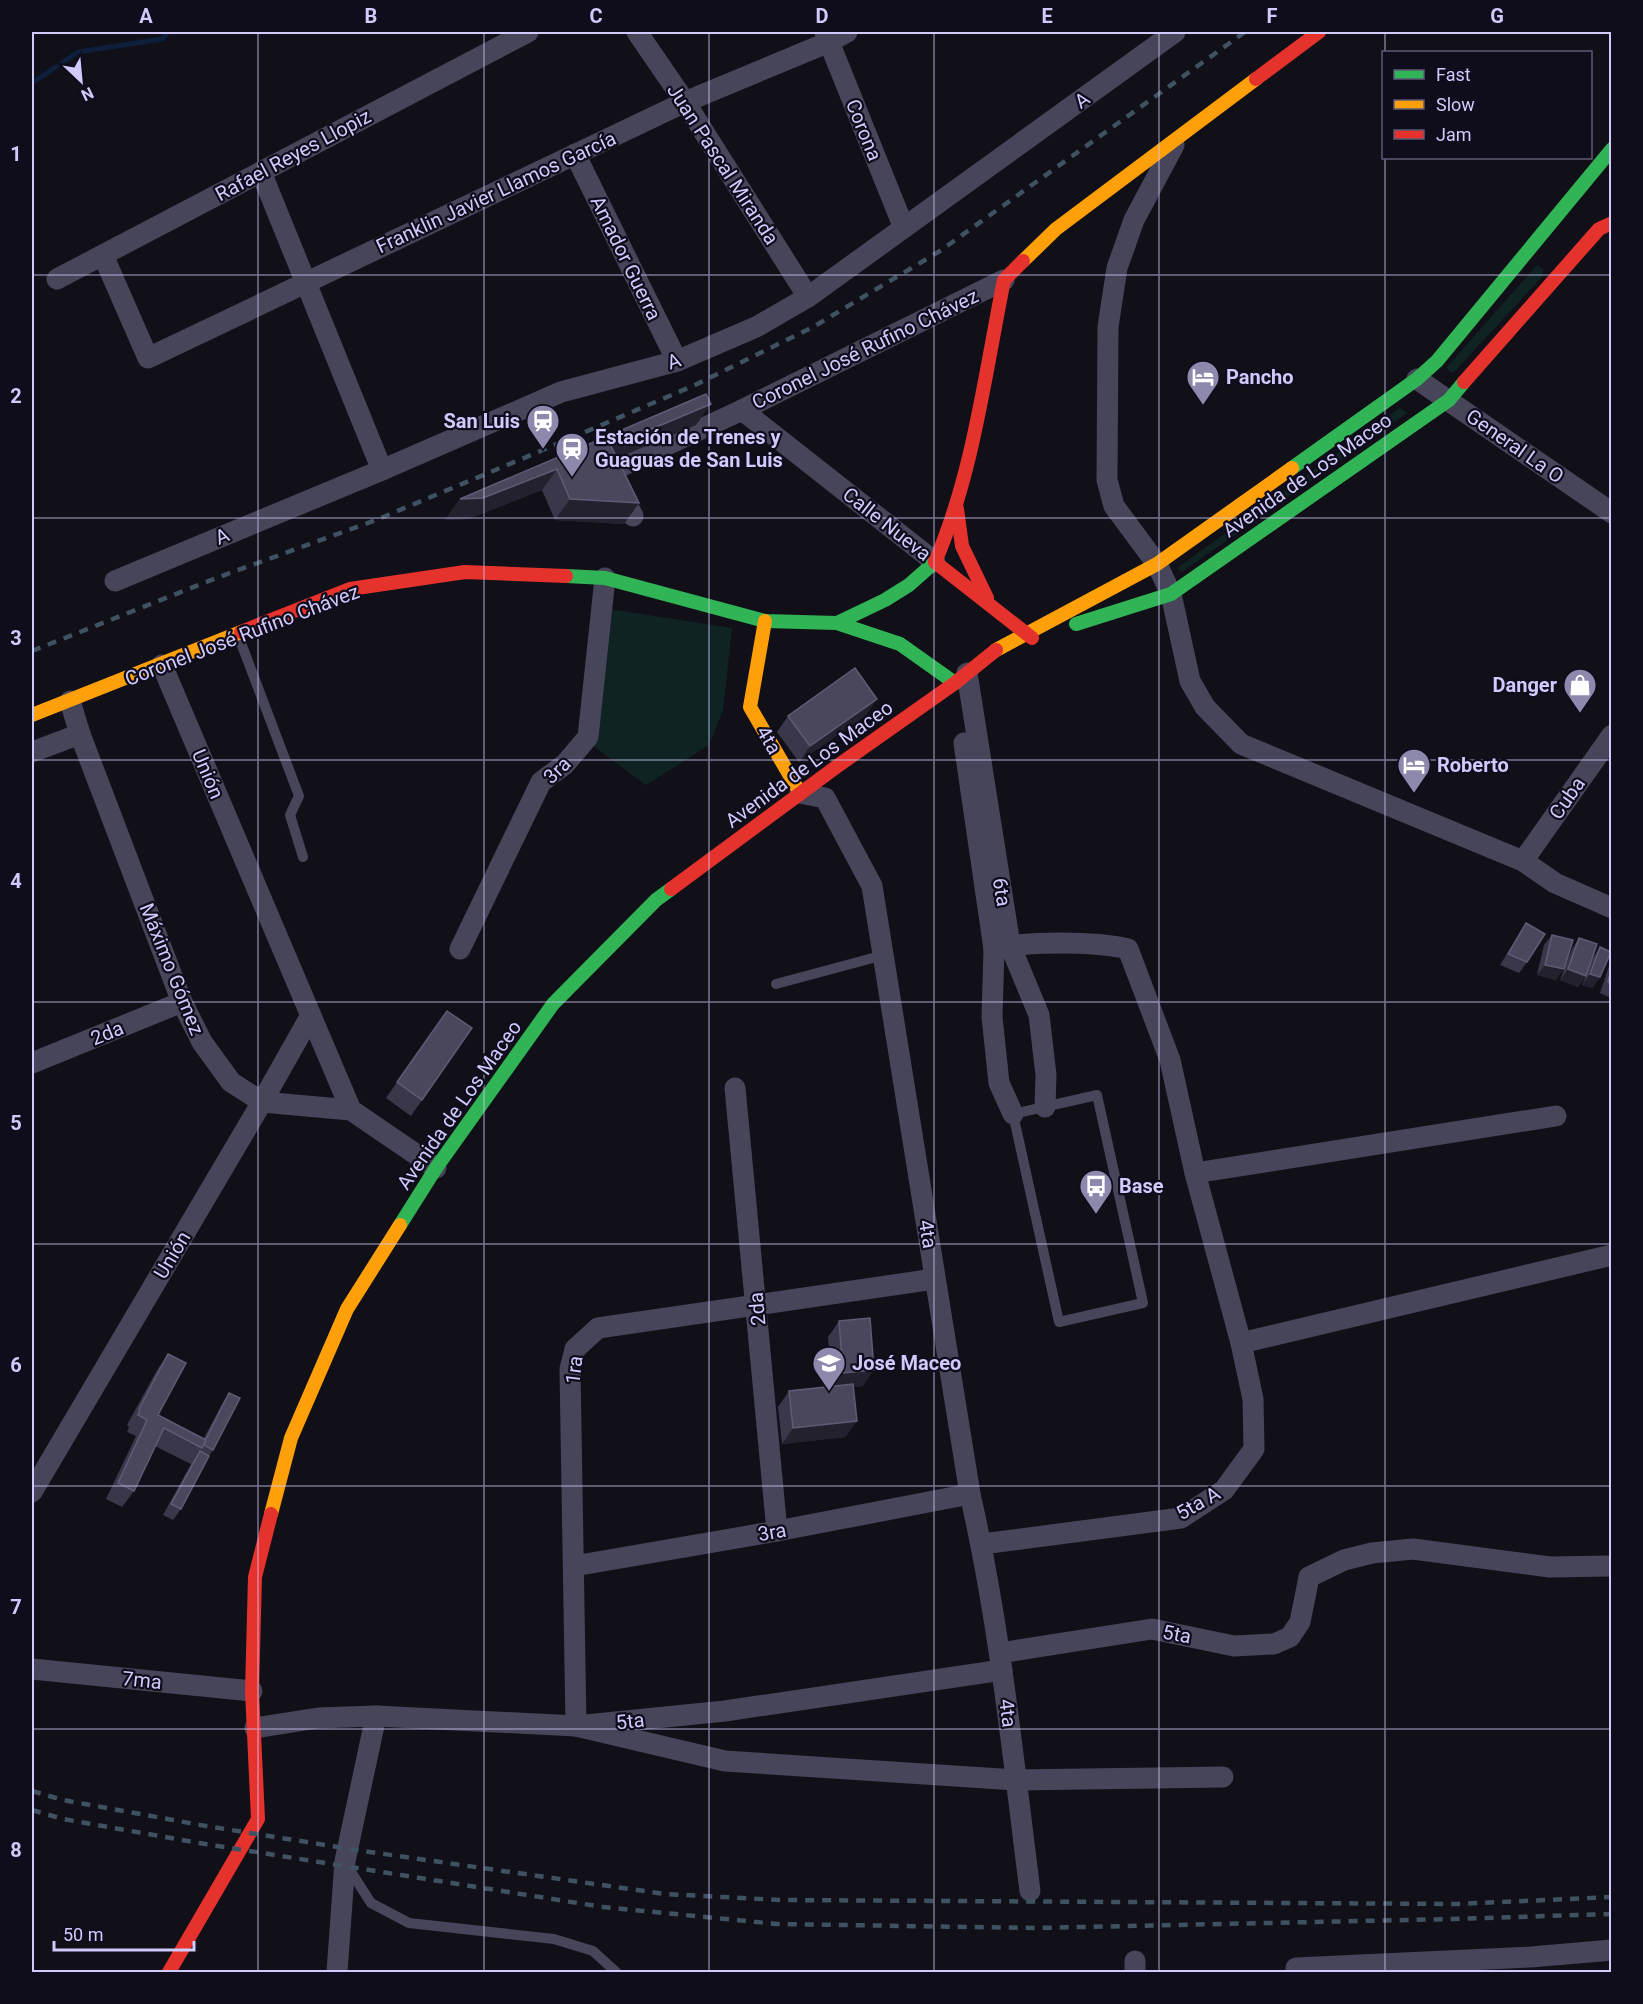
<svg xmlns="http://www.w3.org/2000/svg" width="1643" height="2004" font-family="Roboto,sans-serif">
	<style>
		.green { fill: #102323 }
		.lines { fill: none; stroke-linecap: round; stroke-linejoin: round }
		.stream { stroke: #0d1f3b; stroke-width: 5 }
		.lane { stroke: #464559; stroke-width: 10 }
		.street { stroke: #464559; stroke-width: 21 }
		.fast { stroke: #30b455; stroke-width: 14 }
		.slow { stroke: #ff9f0a; stroke-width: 14 }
		.jam { stroke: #e5322d; stroke-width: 14 }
		.rail { stroke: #3f5261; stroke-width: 4.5; stroke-dasharray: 9 8; stroke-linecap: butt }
		.wall { fill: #3a374a }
		.shaded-wall { fill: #23212e }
		.building { fill: #4a475d; stroke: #5f5b76; stroke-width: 1.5 }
		.grid { fill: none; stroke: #d0cafd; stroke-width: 1.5; stroke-opacity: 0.55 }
		.labels { text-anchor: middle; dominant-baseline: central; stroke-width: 4.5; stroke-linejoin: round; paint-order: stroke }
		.street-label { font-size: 20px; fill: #d0cafd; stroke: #0f0c1c }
		.poi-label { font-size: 20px; font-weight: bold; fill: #d0cafd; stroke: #0f0c1c; text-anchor: start }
		.neatline { fill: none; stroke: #d0cafd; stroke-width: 2 }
		.grid-label { font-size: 20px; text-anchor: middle; font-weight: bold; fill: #d0cafd }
	</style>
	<rect width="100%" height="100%" fill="#111018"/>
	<g class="green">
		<path d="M1537 265 1543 269V276L1455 371 1451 372 1446 368Z"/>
		<path d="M1400 408 1407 413 1182 572 1177 568Z"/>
		<path d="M609 609 732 628 723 710 709 745 646 785 592 745Z"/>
	</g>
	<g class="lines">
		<path class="stream" d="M32 83 78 52 162 39 168 32"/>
		<g class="lane">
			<path d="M238 635 299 796 290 815 303 857"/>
			<path d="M776 984 884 955"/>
			<path d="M1097 1095 1143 1303 1059 1322 1013 1114Z"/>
			<path d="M348 1867 371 1903 409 1923 554 1939 593 1951 616 1972"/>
		</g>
		<g class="street">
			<path d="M637 32 685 102 808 297"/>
			<path d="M825 32 904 228"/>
			<path d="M1174 145 1134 220 1117 268 1108 327 1107 480 1114 506 1157 564 1171 594 1190 681 1205 707 1241 744 1523 861 1555 883 1612 908"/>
			<path d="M575 154 677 361"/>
			<path d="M261 172 382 470"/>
			<path d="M103 255 148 358 685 102 829 42 847 32"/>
			<path d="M57 279 528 32"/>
			<path d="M1417 379 1612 513"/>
			<path d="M742 410 935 562"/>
			<path d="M633 516 609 472 742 410 1004 280"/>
			<path d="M115 581 382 470 561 392 677 361 756 327 808 297 1175 32"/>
			<path d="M162 665 351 1110"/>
			<path d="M967 673 1010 945 1039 1015 1046 1075 1045 1107"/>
			<path d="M70 701 80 734 182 1002 202 1042 231 1082 262 1102 351 1110 436 1168"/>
			<path d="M964 743 994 949 992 1017 999 1083 1013 1114"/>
			<path d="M32 752 80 734"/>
			<path d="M800 793 825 798 872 886 970 1494C1000 1625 1013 1758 1030 1891"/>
			<path d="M1523 861 1612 735"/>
			<path d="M460 949 541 782 565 764 588 737 605 578"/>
			<path d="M32 1063 182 1002"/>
			<path d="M735 1088 777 1531"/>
			<path d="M1195 1173 1556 1116"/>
			<path d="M934 1279 598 1328 575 1349 570 1369 576 1726 725 1761 1016 1780 1223 1777"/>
			<path d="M1241 1343 1612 1255"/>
			<path d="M32 1492 262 1102 310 1017"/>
			<path d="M982 1544 1181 1518 1224 1490 1254 1449 1253 1399 1241 1343 1195 1173 1170 1060 1128 949C1095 941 1026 941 994 949"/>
			<path d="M574 1566 777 1531 970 1494"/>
			<path d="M1000 1653 1152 1629 1234 1646 1274 1644 1290 1637 1300 1622 1309 1577 1344 1560 1372 1553 1413 1549 1550 1567 1611 1566"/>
			<path d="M32 1669 252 1691"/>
			<path d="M255 1728 318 1718 376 1716 576 1726 725 1711 1002 1670"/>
			<path d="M1135 1961V1972"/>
			<path d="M337 1972 345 1861 376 1716"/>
			<path d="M1297 1972 1296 1968 1531 1957 1612 1950"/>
		</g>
		<g class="fast">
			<path d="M1292 468 1417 379 1437 361 1612 149"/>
			<path d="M566 576 605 578 765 621 837 623 885 600 909 585 935 562"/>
			<path d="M837 623 900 644 955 683"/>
			<path d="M1076 624 1171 594 1449 400 1464 382"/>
			<path d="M400 1225 436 1168 553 1004 656 900 671 889"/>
		</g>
		<g class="slow">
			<path d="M1023 261 1056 229 1256 79"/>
			<path d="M765 621 750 707 800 793"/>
			<path d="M996 650 1157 564 1292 468"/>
			<path d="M32 715 241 632"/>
			<path d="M271 1514 291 1438 347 1309 400 1225"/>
		</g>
		<g class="jam">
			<path d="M1256 79 1319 32"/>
			<path d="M1464 382 1599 229 1612 223"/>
			<path d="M957 509 962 546 987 598"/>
			<path d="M935 562 1032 638"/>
			<path d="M935 562C973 474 985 374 1004 280L1023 261"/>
			<path d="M241 632 350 589 465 572 566 576"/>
			<path d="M671 889 836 767 955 683 996 650"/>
			<path d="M169 1972 258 1819 252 1691 255 1577 271 1514"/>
		</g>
		<g class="rail">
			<path d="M32 651 219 577 376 520 543 450 695 385 813 327 940 251 1245 32"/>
			<path d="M32 1791 63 1800 206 1826 363 1851 665 1894 780 1900 1457 1904 1612 1897"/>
			<path d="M32 1810 63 1819 199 1843 603 1907 777 1924 1036 1928 1452 1919 1612 1914"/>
		</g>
	</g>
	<g class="wall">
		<path d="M696 425 617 458 639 503 624 524 555 520 542 490 468 519 445 520 460 499Z"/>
		<path d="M866 715 799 762 777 732 788 716Z"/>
		<path d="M1526 923 1527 962 1519 973 1500 965Z"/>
		<path d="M1552 935 1556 980 1537 975 1544 945Z"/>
		<path d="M1579 938 1587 973 1593 958 1600 947V977L1592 988 1582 985 1586 976 1578 987 1560 980 1572 949Z"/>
		<path d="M1611 963V998L1600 993 1609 966Z"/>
		<path d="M447 1011 472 1028 411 1116 386 1098Z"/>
		<path d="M839 1321 863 1386 853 1387 857 1421 845 1437 782 1444 778 1407 789 1391 832 1386 828 1337Z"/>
		<path d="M168 1354 158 1415 204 1438 222 1404 229 1393 213 1450 208 1457 181 1509 173 1520 163 1515 191 1464 155 1446 134 1491 122 1507 106 1499 136 1436 127 1432 129 1427 127 1425 157 1370Z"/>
	</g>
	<g class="shaded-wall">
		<path d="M711 404 696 425 596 467 611 446Z"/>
		<path d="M557 469 542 490 468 519 445 520 460 499Z"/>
		<path d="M570 499 639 503 624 524 555 520Z"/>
		<path d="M877 699 866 715 799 762 810 746Z"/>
		<path d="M1545 965 1564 969 1556 980 1537 975Z"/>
		<path d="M1568 969 1586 976 1578 987 1560 980Z"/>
		<path d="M1590 974 1600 977 1592 988 1582 985Z"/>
		<path d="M874 1370 863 1386 832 1389 843 1373Z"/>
		<path d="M857 1421 845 1437 782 1444 793 1428Z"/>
	</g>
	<g class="building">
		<path d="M706 394 711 404 611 446 639 503 570 499 557 469 483 498 460 499Z"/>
		<path d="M855 668 877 699 810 746 788 716Z"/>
		<path d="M1526 923 1545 934 1527 962 1508 954Z"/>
		<path d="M1552 935 1573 940 1564 969 1545 965Z"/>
		<path d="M1579 938 1597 944 1586 976 1568 969Z"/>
		<path d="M1600 947 1611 952 1600 977 1590 974Z"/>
		<path d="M1611 970V984L1608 982Z"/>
		<path d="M447 1011 472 1028 422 1100 397 1082Z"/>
		<path d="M870 1318 874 1370 843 1373 839 1321Z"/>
		<path d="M168 1354 186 1363 158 1415 206 1440 202 1448 164 1428 134 1491 118 1483 147 1420 138 1415 140 1410 139 1409Z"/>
		<path d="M853 1384 857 1421 793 1428 789 1391Z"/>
		<path d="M229 1393 240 1398 213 1450 204 1445 206 1440V1439Z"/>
		<path d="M200 1451 209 1456 181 1509 171 1504Z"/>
	</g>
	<path class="grid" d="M258 32V1972M484 32V1972M709 32V1972M934 32V1972M1159 32V1972M1385 32V52M1385 158V1972M32 275H1612M32 518H1612M32 760H1612M32 1002H1612M32 1244H1612M32 1486H1612M32 1729H1612"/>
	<defs>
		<g id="hotel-pin" transform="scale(1.725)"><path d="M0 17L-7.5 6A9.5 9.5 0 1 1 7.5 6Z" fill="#8d89ad" stroke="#0f0c1c"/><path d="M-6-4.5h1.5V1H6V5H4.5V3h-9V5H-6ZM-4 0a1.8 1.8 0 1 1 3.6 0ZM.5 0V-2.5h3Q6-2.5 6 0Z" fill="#fff"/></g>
		<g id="station-pin" transform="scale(1.725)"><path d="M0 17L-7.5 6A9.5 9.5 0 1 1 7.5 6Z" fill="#8d89ad" stroke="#0f0c1c"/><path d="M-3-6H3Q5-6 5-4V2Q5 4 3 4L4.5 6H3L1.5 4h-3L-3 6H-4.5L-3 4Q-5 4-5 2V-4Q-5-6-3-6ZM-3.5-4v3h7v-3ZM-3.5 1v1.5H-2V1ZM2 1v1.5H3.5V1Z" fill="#fff"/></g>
		<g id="shop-pin" transform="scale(1.725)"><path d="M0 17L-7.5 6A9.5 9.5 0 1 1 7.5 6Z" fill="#8d89ad" stroke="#0f0c1c"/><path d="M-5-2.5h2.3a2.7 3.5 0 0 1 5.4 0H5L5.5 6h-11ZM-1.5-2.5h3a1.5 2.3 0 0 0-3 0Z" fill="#fff"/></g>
		<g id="bus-pin" transform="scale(1.725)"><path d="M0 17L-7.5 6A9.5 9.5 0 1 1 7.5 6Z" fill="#8d89ad" stroke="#0f0c1c"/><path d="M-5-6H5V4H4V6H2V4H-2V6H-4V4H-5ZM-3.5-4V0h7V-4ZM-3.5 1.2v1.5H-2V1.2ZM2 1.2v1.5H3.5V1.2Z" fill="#fff"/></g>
		<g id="school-pin" transform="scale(1.725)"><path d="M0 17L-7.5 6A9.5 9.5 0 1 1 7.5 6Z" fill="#8d89ad" stroke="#0f0c1c"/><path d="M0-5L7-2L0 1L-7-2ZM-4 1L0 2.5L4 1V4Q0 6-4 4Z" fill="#fff"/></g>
	</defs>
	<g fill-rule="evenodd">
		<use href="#hotel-pin" x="1203" y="377"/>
		<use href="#station-pin" x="543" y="421"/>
		<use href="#station-pin" x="572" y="449"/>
		<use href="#shop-pin" x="1580" y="685"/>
		<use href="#hotel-pin" x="1414" y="765"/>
		<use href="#bus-pin" x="1096" y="1186"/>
		<use href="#school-pin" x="829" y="1363"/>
	</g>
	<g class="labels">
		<g class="street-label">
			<text transform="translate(1082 100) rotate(-36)">A</text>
			<text transform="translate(864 130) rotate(68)">Corona</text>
			<text transform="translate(293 155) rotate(-28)">Rafael Reyes Llopiz</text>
			<text transform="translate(723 164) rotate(57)">Juan Pascal Miranda</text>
			<text transform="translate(496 192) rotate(-25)">Franklin Javier Llamos García</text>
			<text transform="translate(626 258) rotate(64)">Amador Guerra</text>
			<text transform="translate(865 349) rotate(-26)">Coronel José Rufino Chávez</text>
			<text transform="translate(674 361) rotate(-19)">A</text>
			<text transform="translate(1515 446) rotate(35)">General La O</text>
			<text transform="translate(1307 475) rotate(-35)">Avenida de Los Maceo</text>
			<text transform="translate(887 524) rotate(38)">Calle Nueva</text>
			<text transform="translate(222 536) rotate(-23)">A</text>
			<text transform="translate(242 635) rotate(-21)">Coronel José Rufino Chávez</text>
			<text transform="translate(769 740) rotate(60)">4ta</text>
			<text transform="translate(809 764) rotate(-36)">Avenida de Los Maceo</text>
			<text transform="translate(557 770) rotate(-44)">3ra</text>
			<text transform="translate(208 774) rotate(67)">Unión</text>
			<text transform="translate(1567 798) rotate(-55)">Cuba</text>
			<text transform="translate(1002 892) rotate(81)">6ta</text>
			<text transform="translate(172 969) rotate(68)">Máximo Gómez</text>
			<text transform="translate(107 1033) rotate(-22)">2da</text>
			<text transform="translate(459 1105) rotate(-55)">Avenida de Los Maceo</text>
			<text transform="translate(928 1234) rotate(81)">4ta</text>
			<text transform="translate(172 1255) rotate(-59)">Unión</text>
			<text transform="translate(757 1309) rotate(-95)">2da</text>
			<text transform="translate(574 1370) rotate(-83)">1ra</text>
			<text transform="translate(1198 1503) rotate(-30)">5ta A</text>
			<text transform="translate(772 1532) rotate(-10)">3ra</text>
			<text transform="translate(1177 1634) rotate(11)">5ta</text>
			<text transform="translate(142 1680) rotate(6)">7ma</text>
			<text transform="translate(1008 1713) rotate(83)">4ta</text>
			<text transform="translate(630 1721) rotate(-6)">5ta</text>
		</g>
		<g class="poi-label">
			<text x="1226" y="377">Pancho</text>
			<text x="520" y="421" text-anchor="end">San Luis</text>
			<text x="595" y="437">Estación de Trenes y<tspan x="595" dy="23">Guaguas de San Luis</tspan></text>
			<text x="1557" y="685" text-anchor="end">Danger</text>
			<text x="1437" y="765">Roberto</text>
			<text x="1119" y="1186">Base</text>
			<text x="852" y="1363">José Maceo</text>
		</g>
	</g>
	<rect width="1643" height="2004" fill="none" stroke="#0f0c1c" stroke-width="66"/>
	<rect x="1382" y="51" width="210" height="108" fill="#0f0c1c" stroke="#5c5876" stroke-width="1.5"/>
	<rect x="1394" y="70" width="30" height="9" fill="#30b455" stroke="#5c5876" stroke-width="1.5"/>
	<text x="1436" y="81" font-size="18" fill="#d0cafd">Fast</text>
	<rect x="1394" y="100" width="30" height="9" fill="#ff9f0a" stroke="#5c5876" stroke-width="1.5"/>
	<text x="1436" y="111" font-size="18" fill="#d0cafd">Slow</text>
	<rect x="1394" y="130" width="30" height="9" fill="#e5322d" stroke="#5c5876" stroke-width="1.5"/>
	<text x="1436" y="141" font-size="18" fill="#d0cafd">Jam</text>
	<g transform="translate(81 81) rotate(154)" stroke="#0f0c1c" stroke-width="4.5" paint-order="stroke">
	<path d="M0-4.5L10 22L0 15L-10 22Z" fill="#d0cafd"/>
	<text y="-9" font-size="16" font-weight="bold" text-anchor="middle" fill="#d0cafd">N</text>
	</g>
	<path d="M54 1941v9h140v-9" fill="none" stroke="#d0cafd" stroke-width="3"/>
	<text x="63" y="1941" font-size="18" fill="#d0cafd" stroke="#0f0c1c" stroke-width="4.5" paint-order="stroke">50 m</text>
	<rect x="33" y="33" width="1577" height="1938" class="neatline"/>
	<g class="grid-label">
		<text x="146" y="23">A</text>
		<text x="371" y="23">B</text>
		<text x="596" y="23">C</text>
		<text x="822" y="23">D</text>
		<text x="1047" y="23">E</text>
		<text x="1272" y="23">F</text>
		<text x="1497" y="23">G</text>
		<text x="16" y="161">1</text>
		<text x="16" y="403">2</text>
		<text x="16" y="645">3</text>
		<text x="16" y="888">4</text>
		<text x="16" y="1130">5</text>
		<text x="16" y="1372">6</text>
		<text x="16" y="1614">7</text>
		<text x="16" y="1857">8</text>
	</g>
</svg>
